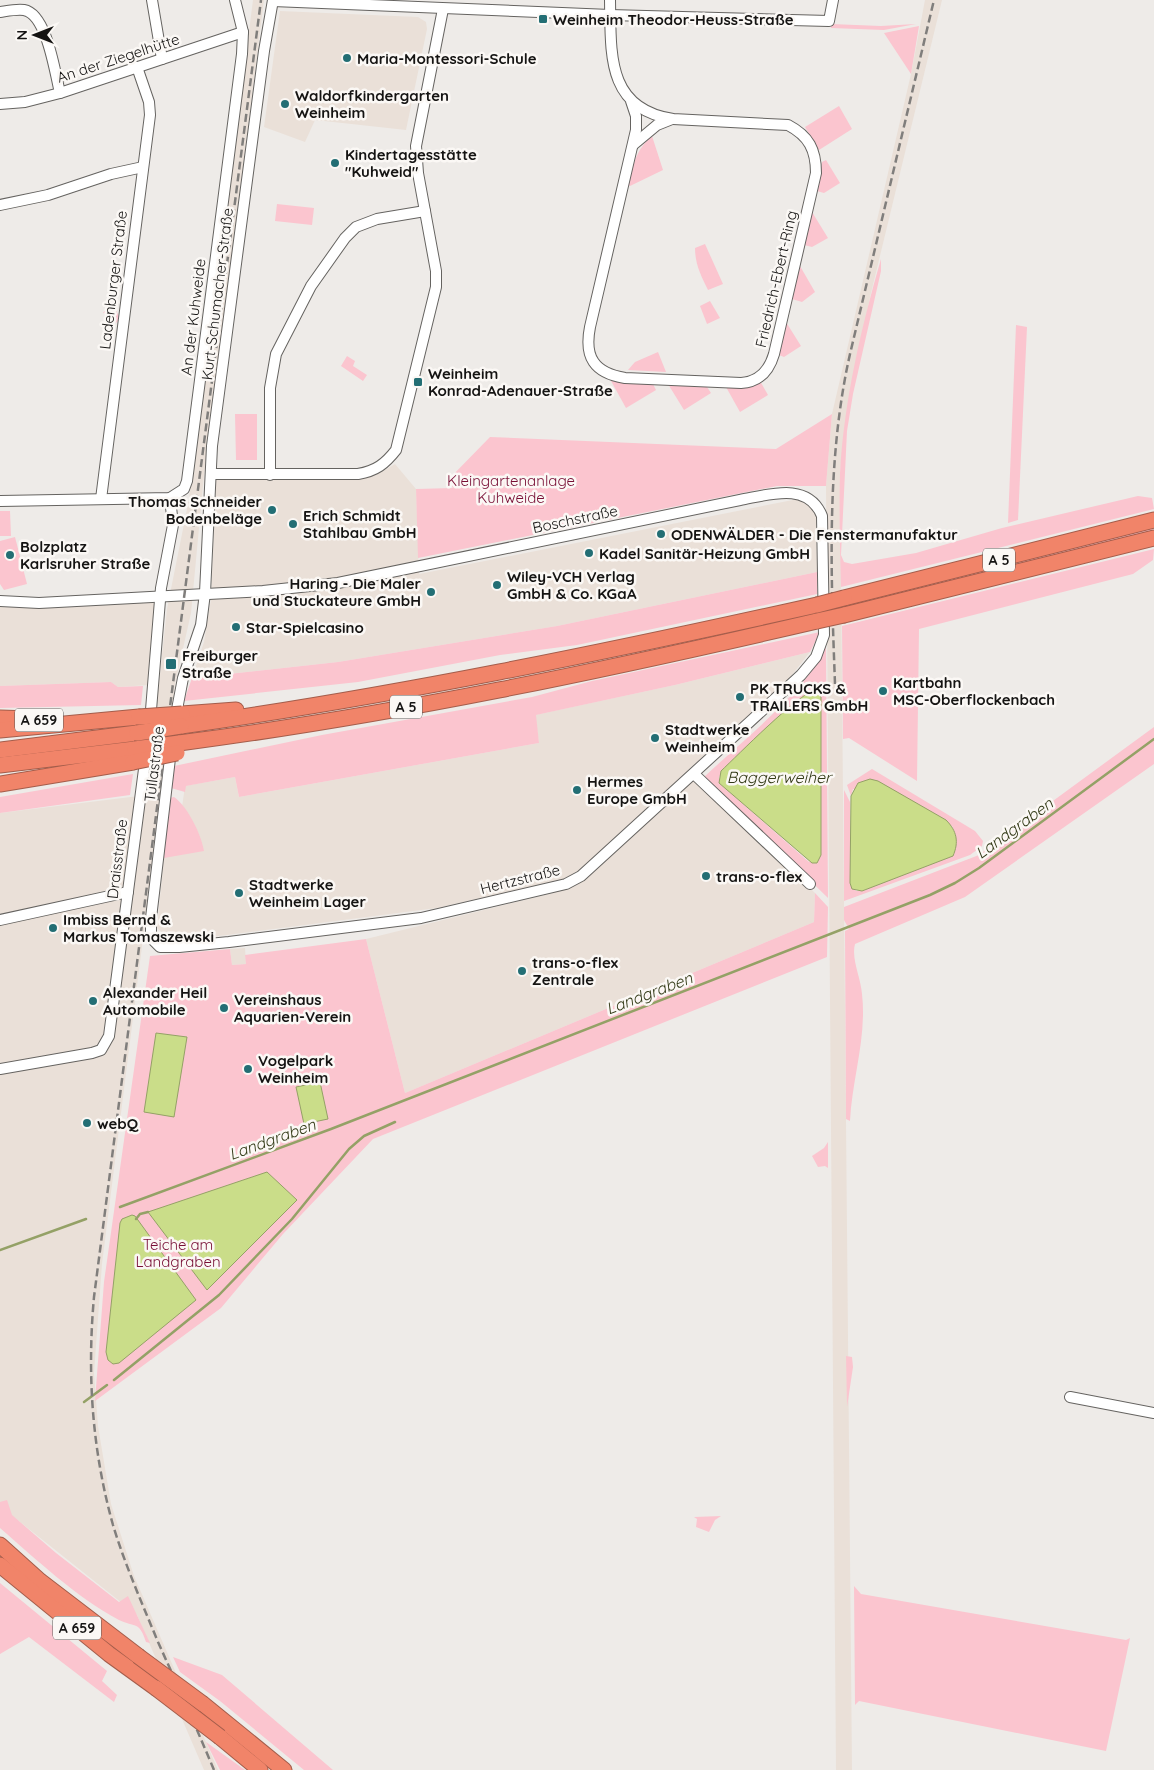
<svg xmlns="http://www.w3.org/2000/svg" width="1154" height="1770" font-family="Quicksand,sans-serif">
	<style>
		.built { fill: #eae0d8 }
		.green { fill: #fbc5cf; fill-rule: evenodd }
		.water { fill: #cadd89; stroke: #94a166 }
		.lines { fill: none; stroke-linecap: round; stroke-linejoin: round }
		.stream { stroke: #94a166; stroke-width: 2.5 }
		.minor-casing { stroke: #656360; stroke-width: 12 }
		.highway-casing { stroke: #a45d4b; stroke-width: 17 }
		.minor { stroke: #fff; stroke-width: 10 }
		.highway { stroke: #f18469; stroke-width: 15 }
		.rail { stroke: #807e7c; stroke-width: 2.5; stroke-dasharray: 8 4; stroke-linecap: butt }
		.highway-bridge-casing { stroke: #a45d4b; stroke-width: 17; stroke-linecap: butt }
		.highway-bridge { stroke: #f18469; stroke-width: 15 }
		.poi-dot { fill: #236e74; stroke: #fbf8f5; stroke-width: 2 }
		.labels { text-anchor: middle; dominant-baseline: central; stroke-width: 5; stroke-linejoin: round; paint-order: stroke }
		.shield { fill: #fbf8f5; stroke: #5a5857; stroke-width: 1 }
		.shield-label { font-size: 14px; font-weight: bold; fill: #151413 }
		.poi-label { font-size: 15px; font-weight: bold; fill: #151413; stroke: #fbf8f5; text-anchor: start }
		.street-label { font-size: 15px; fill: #151413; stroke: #fbf8f5 }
		.park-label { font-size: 15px; fill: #780e35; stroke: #fbf8f5 }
		.water-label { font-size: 16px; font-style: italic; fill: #323916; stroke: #fbf8f5 }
	</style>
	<rect width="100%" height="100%" fill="#eeebe8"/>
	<g class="built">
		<path d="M253 0H264L204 475 191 613 175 684 102 1264 94 1373 98 1426 111 1504 134 1576 218 1770H204L137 1615 0 1506V813L147 795 167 609 189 499Z"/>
		<path d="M925 0H942L871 293 848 404 840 471 852 1770H836L826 486 832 414 911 74Z"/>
		<path d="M280 11 418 17 426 22 427 29 406 130 315 120 305 142 264 127Z"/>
		<path d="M395 464 416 489 419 574 798 499 809 505 816 515 817 572 557 626 338 662 192 678 204 642 211 599 216 479 366 475 378 474Z"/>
		<path d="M155 602 149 685 118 687 111 682 0 686V606L40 608Z"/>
		<path d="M810 652 788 680 688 770 815 893 814 922 405 1093 366 939 553 893 555 881 437 908 179 941 170 939 157 928 169 806 182 807 185 786 235 777 239 797 539 743 535 715 675 685Z"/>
		<path d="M245 948 246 964 232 965 230 949Z"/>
	</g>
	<g class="green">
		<path d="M831 24 881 26 916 24 884 30 831 28Z"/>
		<path d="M919 26 911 74 884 33Z"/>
		<path d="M839 106 852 129 819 150 805 127Z"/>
		<path d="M652 136 663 170 630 186 628 185C633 166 636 149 652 136Z"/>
		<path d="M826 160 840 183 824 193 817 191 822 162Z"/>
		<path d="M277 204 314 208 312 225 275 221Z"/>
		<path d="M812 212 828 238 812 247 804 245Z"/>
		<path d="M705 244 723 284 708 290C701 276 695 264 695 248Z"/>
		<path d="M881 259V271L853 394 847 431 841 555 844 562 852 564 916 553 1002 528 1138 496 1152 498 1154 509 841 587C840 549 839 511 840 473 844 401 861 328 881 259Z"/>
		<path d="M800 266 815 292 802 302 792 299Z"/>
		<path d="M710 301 720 318 707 324 700 306Z"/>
		<path d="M108 307H114L120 318 116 323 109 314 103 313Z"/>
		<path d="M786 322 801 346 784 357 779 355Z"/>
		<path d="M1016 325 1027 327 1018 520 1008 523Z"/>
		<path d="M658 352 666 372 628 370 635 362Z"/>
		<path d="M347 356 355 361 353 366 367 375 363 381 341 366Z"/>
		<path d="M611 381 653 384 656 390 626 408Z"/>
		<path d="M760 381 768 395 740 412 726 387Z"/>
		<path d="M668 384 707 387 711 393 684 410Z"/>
		<path d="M235 414H257V460H236Z"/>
		<path d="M832 414 826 486H777L418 558 416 489 453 488 448 480 490 437 776 449Z"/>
		<path d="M0 511H10L11 536H0Z"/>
		<path d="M1153 527V532L844 608V604Z"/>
		<path d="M15 537 27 584 4 590 0 584V541Z"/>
		<path d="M1154 549 1153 560 1133 574 919 629 917 781 849 738 843 739 842 626Z"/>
		<path d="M817 572V594L577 645 500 655 358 682 184 701 192 678 338 662 557 626Z"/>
		<path d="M820 632 810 652 675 685 536 715 539 743 239 797 235 777 186 786 185 792 171 788 174 766 322 735 532 697 592 681Z"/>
		<path d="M826 647 828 898 704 777C741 742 806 691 826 647ZM816 690 821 698V855L809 862 719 783V777L810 692Z"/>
		<path d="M111 682 118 687 143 686 141 705 0 708V686Z"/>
		<path d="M1154 727V764L965 897 855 944C851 959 861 978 862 994 867 1037 852 1079 850 1121L846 1119 845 931 849 929 844 920V907L979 855Z"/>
		<path d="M872 769 975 831 983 841 982 846 970 855 844 901V790L850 802V883L856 891H862L952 856C958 845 957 838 952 826L853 789 851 796 847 785Z"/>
		<path d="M133 774 130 795 0 813V797Z"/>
		<path d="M174 797C188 807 201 834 204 851L164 858 170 798Z"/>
		<path d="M815 893 828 907 827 957 373 1139 283 1234 221 1308 95 1401 104 1282 150 956 230 949 232 965 246 964 245 955 366 939 405 1093 814 922Z"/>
		<path d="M828 1142V1168L825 1166 818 1167 812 1156 824 1148Z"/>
		<path d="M846 1356 852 1357 853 1367 847 1407Z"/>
		<path d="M7 1500 12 1515 56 1553 119 1602 128 1596 150 1643 146 1642C139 1620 135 1628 119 1620 76 1597 37 1560 0 1528V1502Z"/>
		<path d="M721 1516 715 1520 709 1532 696 1527 697 1519 694 1517Z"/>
		<path d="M0 1583 107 1671 102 1681 117 1695 114 1702 29 1637 0 1654Z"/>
		<path d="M854 1586 861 1594 1126 1640 1130 1638 1106 1751 859 1701 855 1705Z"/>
		<path d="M173 1657 222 1675 333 1770H304L220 1701 180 1672Z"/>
		<path d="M206 1742 245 1770H220Z"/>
	</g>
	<g class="water">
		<path d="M815 690 821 697V855L817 863H812L719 783 721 771C738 755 798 694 815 690Z"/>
		<path d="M870 779 878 781 946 820C957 831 959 842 953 856L862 891 852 889 850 883 851 796 858 783Z"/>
		<path d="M156 1033 187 1037 174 1117 144 1112Z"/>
		<path d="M320 1082 328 1119 304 1124 296 1087Z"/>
		<path d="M267 1172 297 1200 207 1290 148 1212Z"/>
		<path d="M132 1215 135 1216 196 1300 119 1363 113 1364 108 1360 106 1352 120 1223 122 1219Z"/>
	</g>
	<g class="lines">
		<g class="stream">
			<path d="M120 1207 331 1129 930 895 955 883 979 868 1154 739"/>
			<path d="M136 1219 140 1214 148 1212"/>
			<path d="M0 1250 86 1219"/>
			<path d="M114 1380 219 1295 292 1219 349 1149 364 1136 395 1122"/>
			<path d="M84 1402 107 1385"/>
		</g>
		<g class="minor-casing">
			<g id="minor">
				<path d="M152 0 162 59"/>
				<path d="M610 0C611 53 606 109 673 119L788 125C809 136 816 150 816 173L774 354C769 371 759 382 741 383L625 378C594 373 584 357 590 327L636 130V116L631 101"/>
				<path d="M273 1 610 15 829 21 833 0"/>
				<path d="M0 12C7 11 16 9 24 10 47 14 55 73 60 93"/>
				<path d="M0 104 25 102 60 93 243 32"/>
				<path d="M633 145 657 125 672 119"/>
				<path d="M0 205 48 195 111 174 143 167"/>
				<path d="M211 474H358C376 471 385 464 396 450L436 287V271L418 173 416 146 443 9"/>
				<path d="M270 475V388L276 354 311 286 345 238 356 227 377 219 425 211"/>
				<path d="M101 499 150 115 149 102 137 67"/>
				<path d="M0 501 170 498 184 489 187 481 242 54 243 32 235 0"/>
				<path d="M0 601 39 603 263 591 338 583 740 500C768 495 808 481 822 516L824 635 816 657 801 675 581 876 566 884 421 918 229 942 179 947H160L151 938V918L171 750"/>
				<path d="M175 720 183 678 201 625 205 593 212 446 264 51 273 0"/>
				<path d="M150 722 161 588 173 525 170 498"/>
				<path d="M694 774 810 884"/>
				<path d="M0 920 128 892"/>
				<path d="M0 1069 92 1053 101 1050 109 1036 146 754"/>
				<path d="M1070 1397 1154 1413"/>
			</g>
		</g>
		<g class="highway-casing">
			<g id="highway">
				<path d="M844 598 1154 520"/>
				<path d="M844 615 1154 538"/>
				<path d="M182 714 236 710"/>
				<path d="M0 718 31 719"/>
				<path d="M181 726C394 696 606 652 817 605"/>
				<path d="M0 730 139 717"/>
				<path d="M179 743C394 715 606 670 817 621"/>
				<path d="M0 750 137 733"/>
				<path d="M0 765 135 749"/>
				<path d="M0 784 133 762"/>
				<path d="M0 1545 40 1581 138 1656"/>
				<path d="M0 1565 109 1654 156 1688"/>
				<path d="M203 1704 284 1770"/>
				<path d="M220 1737 260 1770"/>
			</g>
		</g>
		<use href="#minor" class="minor"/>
		<use href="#highway" class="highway"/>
		<g class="rail">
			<path d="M835 684C831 575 826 460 850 354L934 0"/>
			<path d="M214 1770C196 1727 177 1684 158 1642 142 1603 125 1565 113 1525 92 1450 87 1374 94 1297L261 0"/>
		</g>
		<g class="highway-bridge-casing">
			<g id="highway-bridge">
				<path d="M817 605 844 598"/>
				<path d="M817 621 844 615"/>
				<path d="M139 717 182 714"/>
				<path d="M137 733 181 726"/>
				<path d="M135 749 179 743"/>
				<path d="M133 762 177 753"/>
				<path d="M138 1656 203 1704"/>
				<path d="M156 1688 220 1737"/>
			</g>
		</g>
		<use href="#highway-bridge" class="highway-bridge"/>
	</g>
	<g class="poi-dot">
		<rect x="538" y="14" width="10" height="10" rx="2.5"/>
		<circle cx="347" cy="58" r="5"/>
		<circle cx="285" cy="104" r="5"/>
		<circle cx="335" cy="163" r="5"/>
		<rect x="413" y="377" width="10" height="10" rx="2.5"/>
		<circle cx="272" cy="510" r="5"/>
		<circle cx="293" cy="524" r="5"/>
		<circle cx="661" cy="534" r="5"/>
		<circle cx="589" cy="553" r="5"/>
		<circle cx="10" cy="555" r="5"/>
		<circle cx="497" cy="585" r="5"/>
		<circle cx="431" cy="592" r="5"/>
		<circle cx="236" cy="627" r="5"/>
		<rect x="165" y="658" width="12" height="12" rx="2.5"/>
		<circle cx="883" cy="691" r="5"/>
		<circle cx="740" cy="697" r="5"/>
		<circle cx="655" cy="738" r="5"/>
		<circle cx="577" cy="790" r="5"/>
		<circle cx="706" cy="876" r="5"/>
		<circle cx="239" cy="893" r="5"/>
		<circle cx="53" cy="928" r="5"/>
		<circle cx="522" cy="971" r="5"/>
		<circle cx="93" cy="1001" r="5"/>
		<circle cx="224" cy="1008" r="5"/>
		<circle cx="248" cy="1069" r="5"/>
		<circle cx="87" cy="1123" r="5"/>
	</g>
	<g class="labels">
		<g class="shield">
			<rect x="983" y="548.5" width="32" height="23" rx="4"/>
			<rect x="390" y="695.5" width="32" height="23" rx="4"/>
			<rect x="15" y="708.5" width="48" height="23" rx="4"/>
			<rect x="53" y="1616.5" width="48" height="23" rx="4"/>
		</g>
		<g class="shield-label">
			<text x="999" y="560">A 5</text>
			<text x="406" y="707">A 5</text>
			<text x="39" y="720">A 659</text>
			<text x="77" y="1628">A 659</text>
		</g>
		<g class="poi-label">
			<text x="553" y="19">Weinheim Theodor-Heuss-Straße</text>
			<text x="357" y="58">Maria-Montessori-Schule</text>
			<text x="295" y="95">Waldorfkindergarten<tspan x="295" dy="17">Weinheim</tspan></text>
			<text x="345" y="154">Kindertagesstätte<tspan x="345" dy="17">"Kuhweid"</tspan></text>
			<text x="428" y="373">Weinheim<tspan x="428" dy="17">Konrad-Adenauer-Straße</tspan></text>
			<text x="262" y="501" text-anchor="end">Thomas Schneider<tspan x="262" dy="17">Bodenbeläge</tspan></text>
			<text x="303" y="515">Erich Schmidt<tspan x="303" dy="17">Stahlbau GmbH</tspan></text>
			<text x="671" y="534">ODENWÄLDER - Die Fenstermanufaktur</text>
			<text x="20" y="546">Bolzplatz<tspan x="20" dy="17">Karlsruher Straße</tspan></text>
			<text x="599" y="553">Kadel Sanitär-Heizung GmbH</text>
			<text x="507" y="576">Wiley-VCH Verlag<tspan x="507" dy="17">GmbH &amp; Co. KGaA</tspan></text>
			<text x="421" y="583" text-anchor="end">Haring - Die Maler<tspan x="421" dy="17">und Stuckateure GmbH</tspan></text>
			<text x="246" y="627">Star-Spielcasino</text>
			<text x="182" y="655">Freiburger<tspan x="182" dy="17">Straße</tspan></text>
			<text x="893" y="682">Kartbahn<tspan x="893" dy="17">MSC-Oberflockenbach</tspan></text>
			<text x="750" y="688">PK TRUCKS &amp;<tspan x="750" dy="17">TRAILERS GmbH</tspan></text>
			<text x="665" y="729">Stadtwerke<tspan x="665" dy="17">Weinheim</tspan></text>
			<text x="587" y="781">Hermes<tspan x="587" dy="17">Europe GmbH</tspan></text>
			<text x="716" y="876">trans-o-flex</text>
			<text x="249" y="884">Stadtwerke<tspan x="249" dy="17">Weinheim Lager</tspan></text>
			<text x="63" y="919">Imbiss Bernd &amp;<tspan x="63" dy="17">Markus Tomaszewski</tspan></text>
			<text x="532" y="962">trans-o-flex<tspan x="532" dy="17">Zentrale</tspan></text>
			<text x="103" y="992">Alexander Heil<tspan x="103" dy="17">Automobile</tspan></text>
			<text x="234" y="999">Vereinshaus<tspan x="234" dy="17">Aquarien-Verein</tspan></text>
			<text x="258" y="1060">Vogelpark<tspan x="258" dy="17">Weinheim</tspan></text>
			<text x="97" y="1123">webQ</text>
		</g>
		<g class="street-label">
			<text transform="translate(118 58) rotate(-18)">An der Ziegelhütte</text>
			<text transform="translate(776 279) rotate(-77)">Friedrich-Ebert-Ring</text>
			<text transform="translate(113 280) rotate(-83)">Ladenburger Straße</text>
			<text transform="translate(217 294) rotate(-83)">Kurt-Schumacher-Straße</text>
			<text transform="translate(193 317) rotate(-83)">An der Kuhweide</text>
			<text transform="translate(575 519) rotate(-12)">Boschstraße</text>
			<text transform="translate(154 764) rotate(-83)">Tullastraße</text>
			<text transform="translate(117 859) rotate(-83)">Draisstraße</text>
			<text transform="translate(520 879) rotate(-14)">Hertzstraße</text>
		</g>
		<g class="park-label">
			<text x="511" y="480">Kleingartenanlage<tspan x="511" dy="17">Kuhweide</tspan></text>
			<text x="178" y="1244">Teiche am<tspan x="178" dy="17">Landgraben</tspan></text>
		</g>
		<g class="water-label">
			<text x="779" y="777">Baggerweiher</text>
			<text transform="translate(1014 828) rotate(-36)">Landgraben</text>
			<text transform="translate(649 993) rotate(-21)">Landgraben</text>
			<text transform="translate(272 1139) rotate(-20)">Landgraben</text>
		</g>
	</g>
	<g transform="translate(35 35) rotate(270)" stroke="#fbf8f5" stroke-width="4" paint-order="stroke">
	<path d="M0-4L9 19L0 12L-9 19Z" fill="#151413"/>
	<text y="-8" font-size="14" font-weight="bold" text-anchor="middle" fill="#151413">N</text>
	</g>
</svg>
